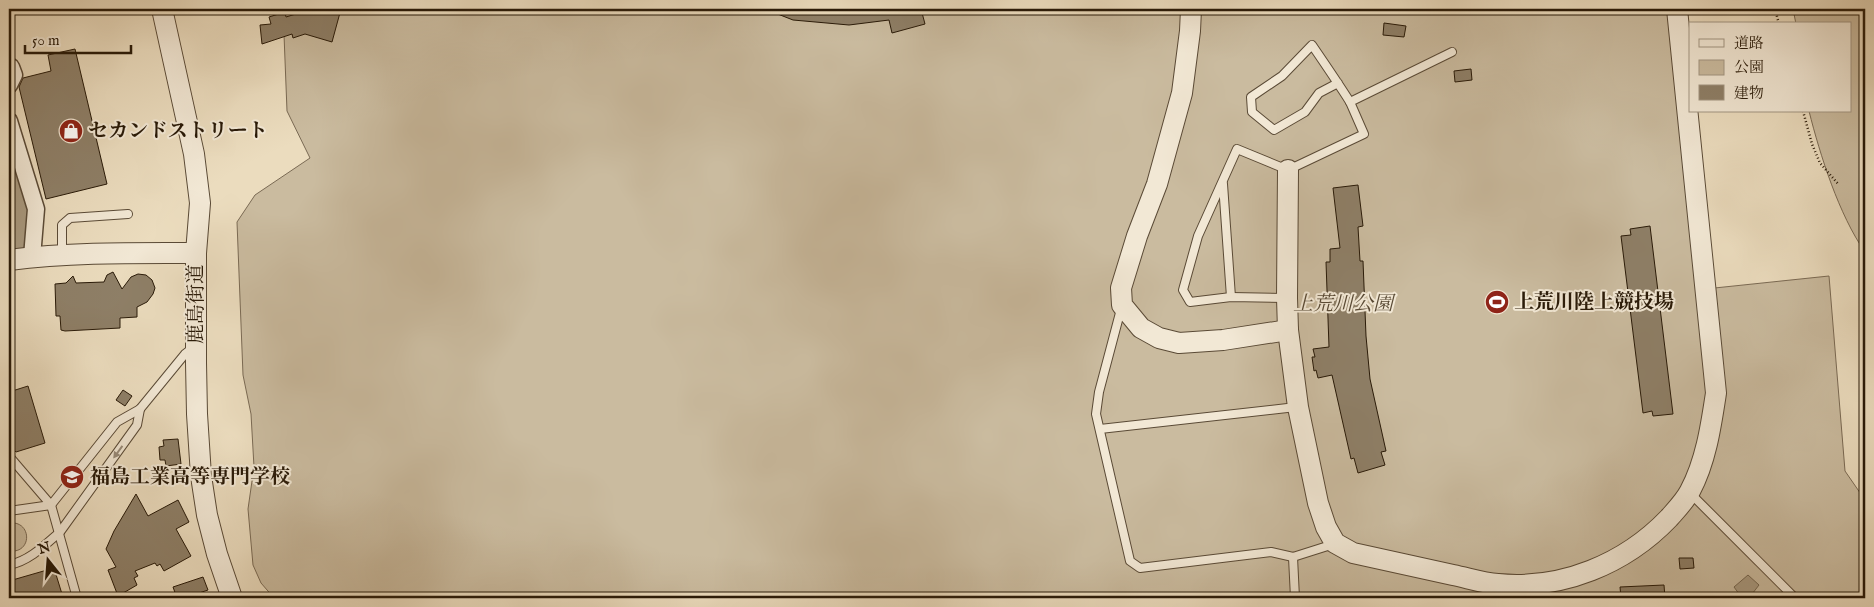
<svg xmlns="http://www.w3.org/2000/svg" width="1874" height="607" font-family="'IM FELL English','Noto Serif JP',serif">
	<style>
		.green { fill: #cabb9f; stroke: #7a6a54 }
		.water { fill: #a99a80; stroke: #766750 }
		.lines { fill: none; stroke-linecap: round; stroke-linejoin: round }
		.river { stroke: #a99a80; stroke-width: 25 }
		.building { fill: #8e7f67; stroke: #291a08 }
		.service-casing { stroke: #5a4a36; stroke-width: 10 }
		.minor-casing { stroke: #5a4a36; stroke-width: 19 }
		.tertiary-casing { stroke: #5a4a36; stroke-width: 22 }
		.path { stroke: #291a08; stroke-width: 2.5; stroke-dasharray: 1 2.5; stroke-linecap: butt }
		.service { stroke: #f2e8d5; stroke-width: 8 }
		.minor { stroke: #f2e8d5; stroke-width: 16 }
		.tertiary { stroke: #f2e8d5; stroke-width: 20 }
		.oneway { fill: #988b79 }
		.labels { text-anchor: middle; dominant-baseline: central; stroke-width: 4; stroke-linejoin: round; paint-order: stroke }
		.poi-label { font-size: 20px; font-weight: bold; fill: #291a08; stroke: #f2e8d5; text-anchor: start }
		.street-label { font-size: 20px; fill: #291a08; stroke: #f2e8d5 }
		.park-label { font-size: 20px; font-style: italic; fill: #594a35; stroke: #f2e8d5 }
	</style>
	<rect width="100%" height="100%" fill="#ebdcbe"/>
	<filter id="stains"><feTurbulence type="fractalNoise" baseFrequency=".004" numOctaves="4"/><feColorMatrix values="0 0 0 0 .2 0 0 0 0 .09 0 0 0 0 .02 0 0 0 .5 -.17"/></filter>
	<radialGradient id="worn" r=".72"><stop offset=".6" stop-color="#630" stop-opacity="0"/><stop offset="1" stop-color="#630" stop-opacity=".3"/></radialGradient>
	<g class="green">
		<path d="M283 9H1677L1705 289 1829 276 1845 471 1865 500V598H274L261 583 253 565 248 509 254 467 251 414 243 375 237 222 255 195 310 158 287 111Z"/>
		<path d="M1793 9H1865V252C1839 215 1820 155 1809 111H1850V24H1796Z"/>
		<path d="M9 523C32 520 33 554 9 551Z"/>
	</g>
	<path class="water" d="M1748 575 1759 585 1749 598H1742L1734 587Z"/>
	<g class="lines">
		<path class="river" d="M9 155C17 179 34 210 20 235 18 239 12 242 9 246"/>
	</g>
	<g class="building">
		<path d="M312 9H341L332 42 305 34 293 38 292 34 262 44 260 25 271 24 269 17 285 12 286 17Z"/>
		<path d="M765 9H921L925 24 892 33 889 20 849 25 793 20Z"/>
		<path d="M1384 23 1406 26 1404 37 1383 35Z"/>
		<path d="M75 49 107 184 46 199 19 87 23 78 51 71 48 55Z"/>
		<path d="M1471 69 1472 80 1455 82 1454 71Z"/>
		<path d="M1358 185 1363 226 1358 227 1360 261H1363L1366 336 1370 379 1386 451 1381 452 1385 465 1358 473 1354 458 1351 459 1332 375 1318 378 1316 370 1314 371 1312 357H1315L1313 349 1329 347 1326 262H1330V249L1340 248 1333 188Z"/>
		<path d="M1650 226 1673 414 1653 416 1652 411 1643 413 1621 236 1631 235 1630 229Z"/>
		<path d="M113 272 122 289 131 277 138 274 146 275 152 280 155 288 153 294 147 302 137 307V317L120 318V328L65 331 61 330 60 316H56L55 284 66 283 73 276 76 283 104 282 107 275Z"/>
		<path d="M28 386 45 443 16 452 9 445V392Z"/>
		<path d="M123 390 132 396 125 406 116 400Z"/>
		<path d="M178 439 181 464 166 466 165 460H160L159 447 164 446 163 440Z"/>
		<path d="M136 494 148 516 178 500 189 522 176 529 191 556 164 571 160 564 157 566 155 563 135 571 138 576 134 578 137 585 118 596 108 570 116 567 106 549 114 531Z"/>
		<path d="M1679 558H1693L1694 568 1680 569Z"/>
		<path d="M54 568 62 594 47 598H9V581Z"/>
		<path d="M203 577 208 590 199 593 200 596 194 598H177L173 587Z"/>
		<path d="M1664 585 1665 598H1621L1620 587Z"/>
	</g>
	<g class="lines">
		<g class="service-casing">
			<g id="service">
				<path d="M1338 83 1319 93 1305 112 1274 130 1252 112 1251 97 1282 76 1312 45C1325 64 1338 83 1350 102"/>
				<path d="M1223 184 1231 297"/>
				<path d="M62 254V225L70 218 128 214"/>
				<path d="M1285 298 1231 297 1190 302 1183 290 1198 236 1237 149 1288 170 1364 134 1350 102 1452 52"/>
				<path d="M1121 309 1099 392 1096 414 1130 561 1140 568 1271 552 1293 557 1334 544"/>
				<path d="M1100 429 1296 407"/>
				<path d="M9 456 51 505 77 598"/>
				<path d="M1691 494 1795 598"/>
				<path d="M9 511 51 505 117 422 140 409 185 354 194 347"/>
				<path d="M1293 557 1295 598"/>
				<path d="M9 565C29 561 44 546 60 532L137 425 140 409"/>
				<path d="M1512 585V598"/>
			</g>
		</g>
		<g class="minor-casing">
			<g id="minor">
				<path d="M9 85 14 75 11 67"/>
				<path d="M9 121 36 209 32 257"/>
			</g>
		</g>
		<g class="tertiary-casing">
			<g id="tertiary">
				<path d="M162 9 194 154 200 203 196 253V363L197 414 201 476 207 515 217 554 232 598"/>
				<path d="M1191 9 1190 31 1182 93 1157 184 1137 236 1121 288 1122 305 1141 328 1159 338 1179 343 1223 340 1288 330"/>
				<path d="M1288 170 1287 298 1288 330 1298 407 1318 503 1326 527 1335 543 1353 553C1386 560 1420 568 1453 575 1468 578 1483 583 1498 584 1562 590 1625 564 1669 518 1676 510 1685 501 1690 491 1706 461 1711 426 1716 393L1677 9"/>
				<path d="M9 260C71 252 134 253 196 253"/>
			</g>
		</g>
		<g class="path">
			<path d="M1775 9 1779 24"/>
			<path d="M1803 111 1812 144 1820 163 1839 185"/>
		</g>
		<use href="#service" class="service"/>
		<use href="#minor" class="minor"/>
		<use href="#tertiary" class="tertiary"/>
	</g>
	<defs><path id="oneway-solid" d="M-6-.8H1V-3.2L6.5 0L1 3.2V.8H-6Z" transform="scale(1.25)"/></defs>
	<use class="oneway" href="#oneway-solid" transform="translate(118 452) rotate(126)"/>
	<defs>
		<g id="shop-disc" transform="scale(1.25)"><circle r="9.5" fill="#8f2418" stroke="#f2e8d5"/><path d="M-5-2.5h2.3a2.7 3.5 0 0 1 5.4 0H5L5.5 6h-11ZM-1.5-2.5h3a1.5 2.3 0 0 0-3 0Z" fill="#fff"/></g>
		<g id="stadium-disc" transform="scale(1.25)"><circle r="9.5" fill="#8f2418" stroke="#f2e8d5"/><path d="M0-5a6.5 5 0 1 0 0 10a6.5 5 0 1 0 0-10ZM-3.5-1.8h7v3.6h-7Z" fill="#fff"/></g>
		<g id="university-disc" transform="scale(1.25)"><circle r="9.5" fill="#8f2418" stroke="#f2e8d5"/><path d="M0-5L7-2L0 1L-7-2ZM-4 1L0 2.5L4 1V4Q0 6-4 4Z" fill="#fff"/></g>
	</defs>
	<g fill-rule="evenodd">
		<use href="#shop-disc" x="71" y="131"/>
		<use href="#stadium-disc" x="1497" y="302"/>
		<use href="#university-disc" x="72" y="477"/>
	</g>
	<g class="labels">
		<g class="poi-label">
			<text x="88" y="131">セカンドストリート</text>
			<text x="1514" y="302">上荒川陸上競技場</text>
			<text x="90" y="477">福島工業高等専門学校</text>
		</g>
		<g class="street-label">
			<text transform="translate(196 304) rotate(-90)">鹿島街道</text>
		</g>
		<g class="park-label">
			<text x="1343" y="304">上荒川公園</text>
		</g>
	</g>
	<rect width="1874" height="607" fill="none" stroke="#ebdcbe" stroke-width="30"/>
	<rect x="10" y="10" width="1854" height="587" fill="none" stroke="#291a08" stroke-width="2.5"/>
	<rect x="15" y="15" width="1844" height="577" fill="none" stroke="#291a08"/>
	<rect x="1689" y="22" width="162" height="90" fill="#f2e8d5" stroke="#a29683"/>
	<rect x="1699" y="39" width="25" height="8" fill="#f2e8d5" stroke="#a29683"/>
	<text x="1734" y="48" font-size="15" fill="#291a08">道路</text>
	<rect x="1699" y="60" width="25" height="15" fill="#cabb9f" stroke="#a29683"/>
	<text x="1734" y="72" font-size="15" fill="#291a08">公園</text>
	<rect x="1699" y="85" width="25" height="15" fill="#8e7f67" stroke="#a29683"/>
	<text x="1734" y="98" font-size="15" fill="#291a08">建物</text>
	<g transform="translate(48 560) rotate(343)" stroke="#f2e8d5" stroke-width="4" paint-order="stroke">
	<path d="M0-4L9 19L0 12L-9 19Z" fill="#291a08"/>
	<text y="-8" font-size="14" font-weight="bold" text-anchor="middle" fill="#291a08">N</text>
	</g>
	<path d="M25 45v8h106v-8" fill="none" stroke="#291a08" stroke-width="2.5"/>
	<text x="32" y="45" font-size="15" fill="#291a08" stroke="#f2e8d5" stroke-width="4" paint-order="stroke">50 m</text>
	<rect width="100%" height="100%" filter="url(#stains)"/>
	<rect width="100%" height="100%" fill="url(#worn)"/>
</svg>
